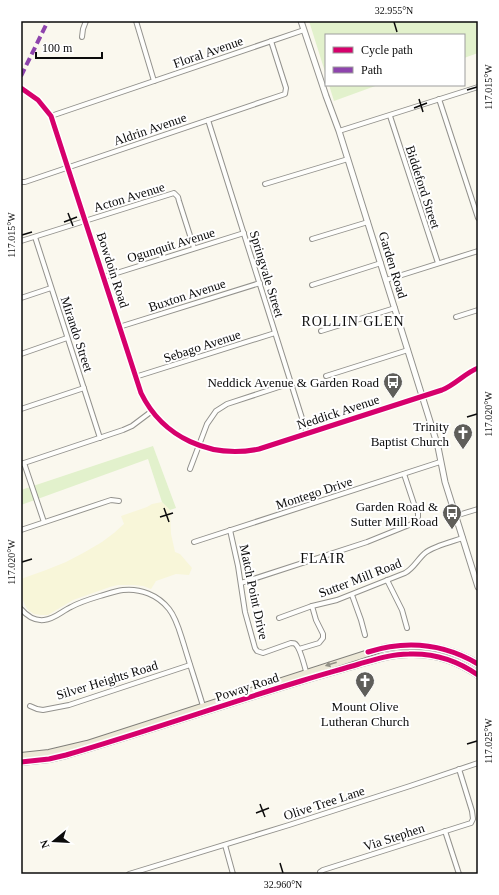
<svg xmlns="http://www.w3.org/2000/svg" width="499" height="895" font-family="'Times New Roman',serif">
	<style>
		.farmland { fill: #f8f6d9 }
		.green { fill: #e2f1cc }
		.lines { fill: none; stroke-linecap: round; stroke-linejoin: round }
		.minor-casing { stroke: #93928d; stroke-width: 6 }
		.tertiary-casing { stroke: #93928d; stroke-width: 7 }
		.primary-casing { stroke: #807f7a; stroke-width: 8 }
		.minor { stroke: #fefefc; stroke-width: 4 }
		.tertiary { stroke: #fefefc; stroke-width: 5 }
		.primary { stroke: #ece8d6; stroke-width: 6 }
		.quiet { stroke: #8e44ad; stroke-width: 4; stroke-dasharray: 8 4; stroke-linecap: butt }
		.cycleway-casing { stroke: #fff; stroke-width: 8 }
		.cycleway { stroke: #d6006c; stroke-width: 5 }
		.oneway { fill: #929085 }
		.ticks { fill: none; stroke: #0b0b0b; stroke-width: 1.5 }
		.labels { text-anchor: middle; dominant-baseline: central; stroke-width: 4; stroke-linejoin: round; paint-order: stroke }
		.street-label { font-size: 13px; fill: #0b0b0b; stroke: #fff }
		.poi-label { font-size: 13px; fill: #0b0b0b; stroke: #fff; text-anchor: end }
		.neighbourhood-label { font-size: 14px; letter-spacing: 1px; fill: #0b0b0b; stroke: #fff }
		.neatline { fill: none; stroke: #0b0b0b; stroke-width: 1.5 }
		.ticks-label { font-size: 10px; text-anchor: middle; fill: #0b0b0b }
	</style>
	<rect width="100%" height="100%" fill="#faf8ee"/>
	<path class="farmland" d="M162 502 170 510 171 534 175 552 180 554 192 568 189 575 176 574 156 581 151 589 143 586 134 585H118L110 587 73 600 48 615H41L34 614 28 610 26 607 24 603 21 594V579L46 570 66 562 85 552 102 542 114 533 124 524 121 516 147 507 152 504Z"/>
	<g class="green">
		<path d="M309 21H478V53L464 58V35H326V75Z"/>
		<path d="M329 85H378L334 101Z"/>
		<path d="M153 446 176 508 170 510 162 502 148 459 21 505V490Z"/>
	</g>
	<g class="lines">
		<g class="minor-casing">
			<g id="minor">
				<path d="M136 21 154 81"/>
				<path d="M82 37 83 29 86 21"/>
				<path d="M21 88 38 100 51 116 141 393C163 438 211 459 259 449L442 390C455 385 465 373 478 368"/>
				<path d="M439 99 478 218"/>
				<path d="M51 116 304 30"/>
				<path d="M390 116 438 263"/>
				<path d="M208 120 307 434"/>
				<path d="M339 131 478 87"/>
				<path d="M21 182H25L282 95 285 94 286 88 271 41"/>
				<path d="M265 184 348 159"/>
				<path d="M35 237 100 438"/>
				<path d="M312 239 368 222"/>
				<path d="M21 241 174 193 178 197 179 201 194 248"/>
				<path d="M104 277 244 233"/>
				<path d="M386 280 478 251"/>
				<path d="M312 285 381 263"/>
				<path d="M21 298 51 288"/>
				<path d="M456 317 478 310"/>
				<path d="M119 327 260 283"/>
				<path d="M321 331 395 308"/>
				<path d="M21 354 67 338"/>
				<path d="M326 376 408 350"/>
				<path d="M135 377 275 333"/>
				<path d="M21 409 84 388"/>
				<path d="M24 463 44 522"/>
				<path d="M21 464 123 430 132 426 152 411"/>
				<path d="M190 469 207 424 216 411 227 404 291 383"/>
				<path d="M455 516 478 509"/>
				<path d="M21 530 111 500 119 501"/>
				<path d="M230 530 238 566 245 612 255 648 257 651 263 653 291 643C294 643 295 643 297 646 301 651 305 668 307 675"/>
				<path d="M194 542 440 462"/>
				<path d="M387 580 402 610 407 628"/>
				<path d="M241 583 367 542 414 523 418 517V513L414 504 404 474"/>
				<path d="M352 595 361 620 365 635"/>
				<path d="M21 609C27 616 35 621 44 620 55 619 62 611 71 607 80 602 90 599 100 596 107 594 115 591 123 590 140 588 158 595 169 609 177 619 180 633 184 645 190 665 197 686 203 706"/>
				<path d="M279 618 312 606 337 600 405 573C414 568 417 560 425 553 434 546 451 542 463 538"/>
				<path d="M299 649 319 643 323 638V634L316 620 312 606"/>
				<path d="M30 706 37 709 43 710 69 705 190 665"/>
				<path d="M445 831 459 874"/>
				<path d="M225 845 233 874"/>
				<path d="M129 874 289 825 410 786 478 763"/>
				<path d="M320 874V872L323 870 471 823 473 819 472 811 459 769"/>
			</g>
		</g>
		<g class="tertiary-casing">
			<path id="tertiary" d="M301 21 326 96 339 131 434 434 438 447 445 482 478 587"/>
		</g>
		<g class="primary-casing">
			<g id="primary">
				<path d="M21 756 49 753 87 744 384 648C417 642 449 647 478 664"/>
				<path d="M21 762 49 759 66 755C145 732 222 705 301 681 320 675 339 670 359 664 376 659 392 654 409 654 434 653 458 661 478 675"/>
			</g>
		</g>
		<use href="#minor" class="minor"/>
		<use href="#tertiary" class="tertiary"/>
		<use href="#primary" class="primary"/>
		<path class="quiet" d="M21 76 48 21"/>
		<g class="cycleway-casing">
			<g id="cycleway">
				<path d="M21 88 38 100 51 116 141 393C163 438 211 459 259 449L442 390C455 385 465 373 478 368"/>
				<path d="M368 652C406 640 444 644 478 664"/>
				<path d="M21 762 49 759 66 755C145 732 222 705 301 681 320 675 339 670 359 664 376 659 392 654 409 654 434 653 458 661 478 675"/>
			</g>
		</g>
		<use href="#cycleway" class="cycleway"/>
	</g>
	<defs><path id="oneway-solid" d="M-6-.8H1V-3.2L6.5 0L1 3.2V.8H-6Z"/></defs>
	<use class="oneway" href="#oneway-solid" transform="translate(331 664) rotate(162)"/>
	<path class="ticks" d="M394 22 397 32M467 90 477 87M419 99 423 112M414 108 427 103M68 213 73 226M64 222 77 217M22 235 32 232M467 417 477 414M164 508 169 522M160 517 173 513M22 562 32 559M467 744 477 741M260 804 265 817M256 813 269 808M280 863 283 873"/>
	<defs>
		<g id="bus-pin" transform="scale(1)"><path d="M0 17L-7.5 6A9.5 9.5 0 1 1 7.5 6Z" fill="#5f5e5a" stroke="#fff"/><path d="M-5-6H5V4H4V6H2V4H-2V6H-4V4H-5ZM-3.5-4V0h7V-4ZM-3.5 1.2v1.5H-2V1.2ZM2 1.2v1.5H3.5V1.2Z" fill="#fff"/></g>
		<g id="church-pin" transform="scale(1)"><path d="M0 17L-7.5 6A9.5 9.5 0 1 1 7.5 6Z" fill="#5f5e5a" stroke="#fff"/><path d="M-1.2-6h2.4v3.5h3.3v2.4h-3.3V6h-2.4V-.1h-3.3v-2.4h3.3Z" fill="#fff"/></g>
	</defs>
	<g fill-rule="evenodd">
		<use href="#bus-pin" x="393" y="382"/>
		<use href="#church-pin" x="463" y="433"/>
		<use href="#bus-pin" x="452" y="513"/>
		<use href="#church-pin" x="365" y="681"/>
	</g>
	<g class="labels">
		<g class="street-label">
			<text transform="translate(208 52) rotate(-19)">Floral Avenue</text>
			<text transform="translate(150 129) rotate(-19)">Aldrin Avenue</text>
			<text transform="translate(423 187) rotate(72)">Biddeford Street</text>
			<text transform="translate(129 197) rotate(-17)">Acton Avenue</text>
			<text transform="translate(171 245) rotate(-17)">Ogunquit Avenue</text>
			<text transform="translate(393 265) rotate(73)">Garden Road</text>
			<text transform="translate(113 270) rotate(72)">Bowdoin Road</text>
			<text transform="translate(267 274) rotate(73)">Springvale Street</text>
			<text transform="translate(187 295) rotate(-18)">Buxton Avenue</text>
			<text transform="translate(77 334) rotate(72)">Mirando Street</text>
			<text transform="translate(202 346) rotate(-18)">Sebago Avenue</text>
			<text transform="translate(338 412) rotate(-18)">Neddick Avenue</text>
			<text transform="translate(314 493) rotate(-18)">Montego Drive</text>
			<text transform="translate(360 578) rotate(-21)">Sutter Mill Road</text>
			<text transform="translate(254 592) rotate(78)">Match Point Drive</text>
			<text transform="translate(107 680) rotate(-17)">Silver Heights Road</text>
			<text transform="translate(247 687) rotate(-18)">Poway Road</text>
			<text transform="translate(324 803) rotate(-18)">Olive Tree Lane</text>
			<text transform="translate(394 837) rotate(-18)">Via Stephen</text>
		</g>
		<g class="poi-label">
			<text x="379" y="382">Neddick Avenue &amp; Garden Road</text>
			<text x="449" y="426">Trinity<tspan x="449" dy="15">Baptist Church</tspan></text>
			<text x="438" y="506">Garden Road &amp;<tspan x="438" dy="15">Sutter Mill Road</tspan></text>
			<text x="365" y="706" text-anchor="middle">Mount Olive<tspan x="365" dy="15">Lutheran Church</tspan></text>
		</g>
		<g class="neighbourhood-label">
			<text x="353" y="321">ROLLIN GLEN</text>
			<text x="323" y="558">FLAIR</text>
		</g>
	</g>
	<rect width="499" height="895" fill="none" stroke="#ffffff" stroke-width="44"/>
	<rect x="325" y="34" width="140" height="52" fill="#ffffff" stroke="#9d9d9d"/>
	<rect x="333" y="47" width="20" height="6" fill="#d6006c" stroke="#9d9d9d"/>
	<text x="361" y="54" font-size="12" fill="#0b0b0b">Cycle path</text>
	<rect x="333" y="67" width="20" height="6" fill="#8e44ad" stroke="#9d9d9d"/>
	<text x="361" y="74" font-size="12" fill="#0b0b0b">Path</text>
	<g transform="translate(54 841) rotate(252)" stroke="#ffffff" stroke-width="3" paint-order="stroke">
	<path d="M0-3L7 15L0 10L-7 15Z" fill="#0b0b0b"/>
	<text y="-6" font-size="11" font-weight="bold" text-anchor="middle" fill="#0b0b0b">N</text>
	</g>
	<path d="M36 52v6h66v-6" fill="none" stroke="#0b0b0b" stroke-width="2"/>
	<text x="42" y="52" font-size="12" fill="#0b0b0b" stroke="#ffffff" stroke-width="3" paint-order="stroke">100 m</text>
	<rect x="22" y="22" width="455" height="851" class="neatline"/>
	<g class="ticks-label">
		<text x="394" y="14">32.955°N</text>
		<text transform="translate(488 87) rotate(-90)" y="4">117.015°W</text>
		<text transform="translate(11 235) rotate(-90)" y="4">117.015°W</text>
		<text transform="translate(488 414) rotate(-90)" y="4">117.020°W</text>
		<text transform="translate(11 562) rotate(-90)" y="4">117.020°W</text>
		<text transform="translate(488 741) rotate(-90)" y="4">117.025°W</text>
		<text x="283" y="888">32.960°N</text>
	</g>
</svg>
